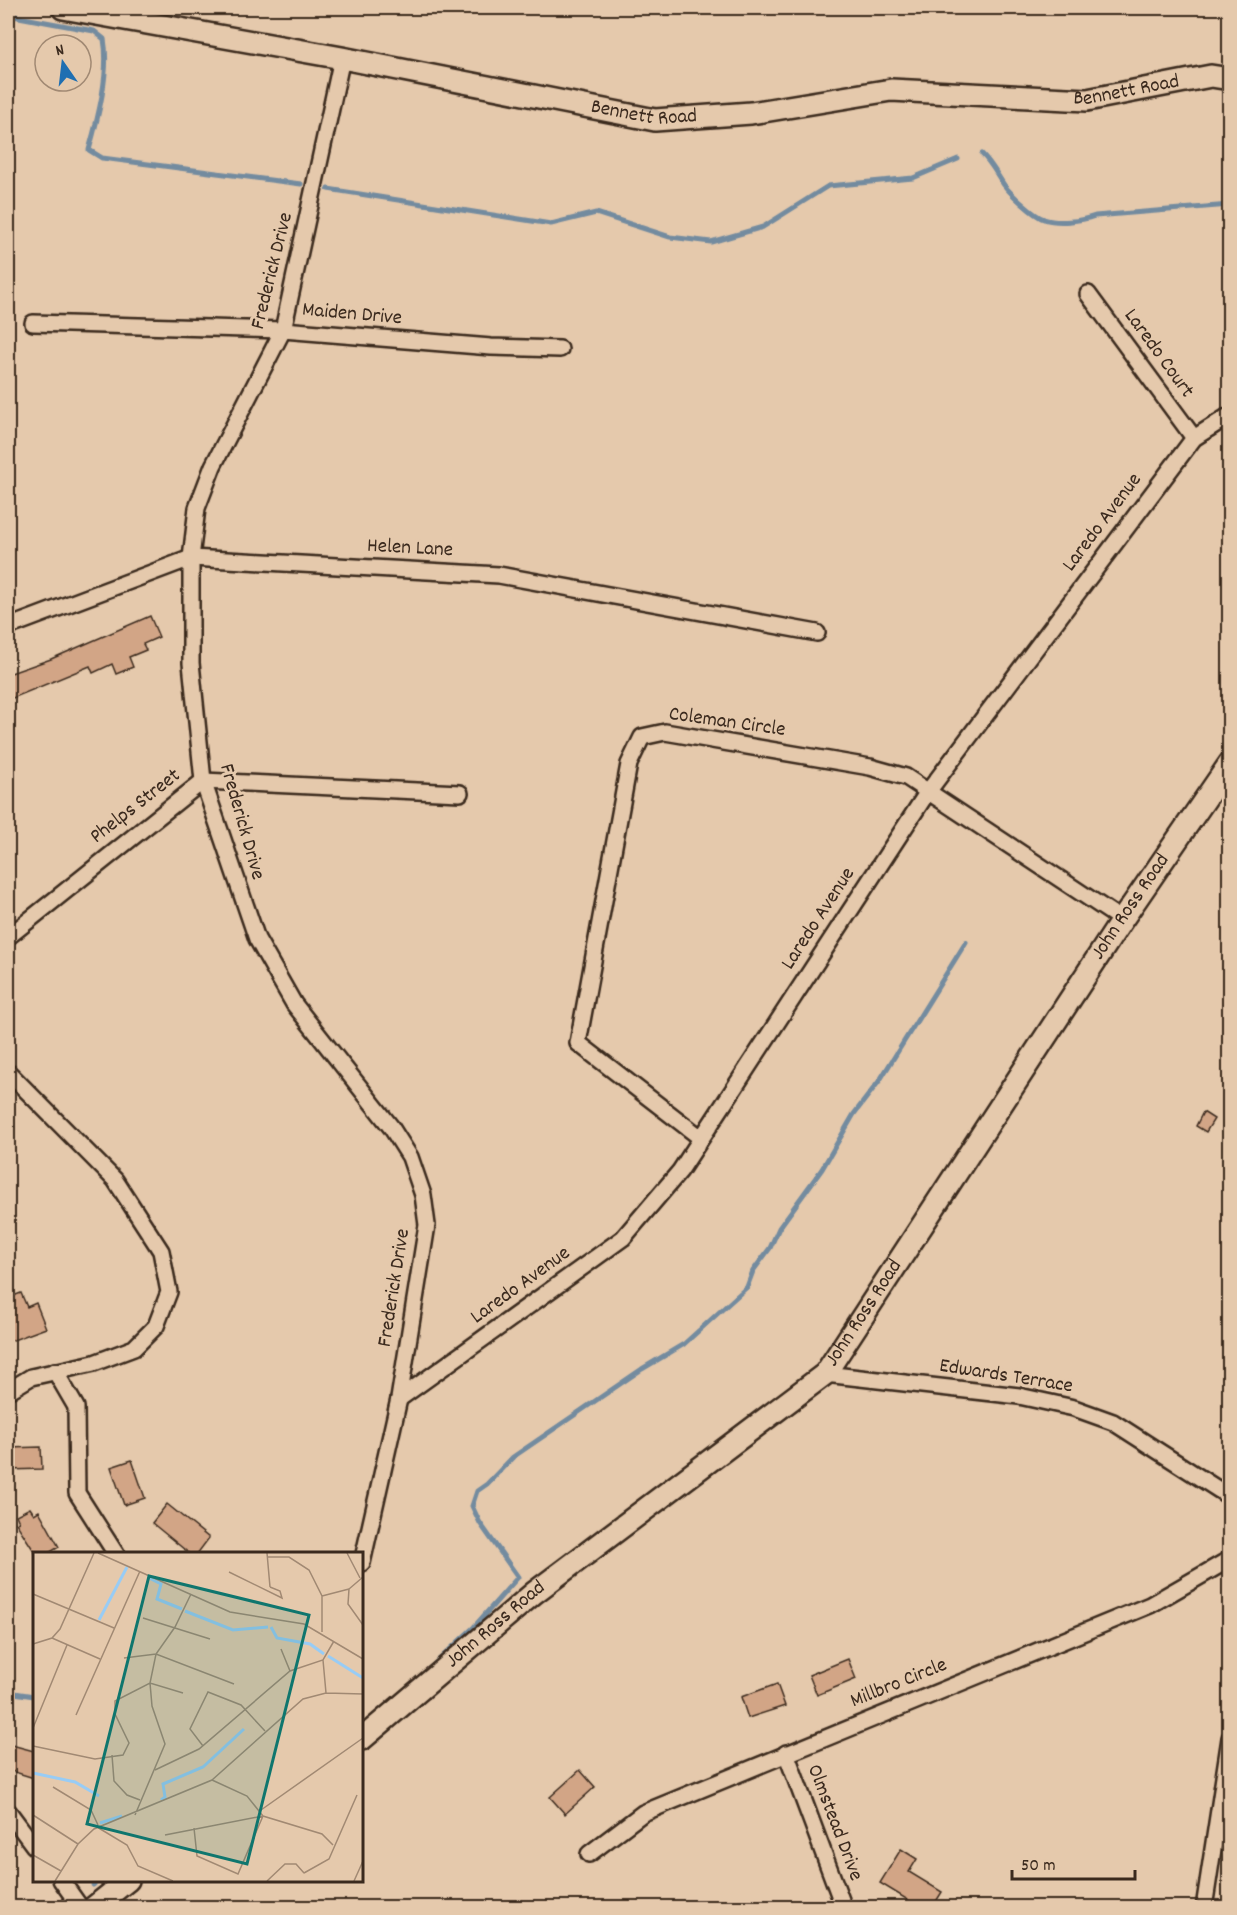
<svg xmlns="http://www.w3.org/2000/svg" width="1237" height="1915" font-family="Dekko,sans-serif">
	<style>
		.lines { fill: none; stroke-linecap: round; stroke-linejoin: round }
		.stream { stroke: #738b9f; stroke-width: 5 }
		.building { fill: #d2a586; stroke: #3b2a1e; stroke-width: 1.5 }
		.street-casing { stroke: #3b2a1e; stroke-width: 20 }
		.secondary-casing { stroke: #3b2a1e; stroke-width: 26 }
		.street { stroke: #e5c9ac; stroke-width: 15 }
		.secondary { stroke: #e5c9ac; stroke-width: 21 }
		.labels { text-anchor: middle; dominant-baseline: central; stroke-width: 6; stroke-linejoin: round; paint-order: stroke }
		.street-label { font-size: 21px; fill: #3b2a1e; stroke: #e5c9ac }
		.inset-river { fill: none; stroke: #98ccf5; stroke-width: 3 }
		.inset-road { fill: none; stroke: #a18973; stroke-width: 1.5 }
		.view { fill: #0f766e; fill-opacity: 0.15; stroke: #0f766e; stroke-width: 3 }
		.inset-edge { fill: none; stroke: #3b2a1e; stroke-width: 3 }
	</style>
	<rect width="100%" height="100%" fill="#e5c9ac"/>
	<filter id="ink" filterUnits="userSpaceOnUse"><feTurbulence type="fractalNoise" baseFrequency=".0167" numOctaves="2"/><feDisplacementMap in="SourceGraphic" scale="12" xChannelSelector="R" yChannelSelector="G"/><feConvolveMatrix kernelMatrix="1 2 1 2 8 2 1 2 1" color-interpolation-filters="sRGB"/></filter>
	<g filter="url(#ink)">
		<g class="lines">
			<g class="stream">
				<path d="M8 15 94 31 104 39C110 72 98 118 89 150L102 158 301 184"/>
				<path d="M982 154C992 164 996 173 1004 185 1010 193 1034 216 1044 219 1058 224 1081 221 1095 216L1230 205"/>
				<path d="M328 189 551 224 596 213 670 237 711 242 763 227 828 186 913 178 958 159"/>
				<path d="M429 1669 474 1627 518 1577 480 1523 472 1506 477 1491 487 1484 513 1457 642 1369 684 1344 747 1287 753 1271 770 1248 779 1228 822 1169 854 1114 880 1080 966 942"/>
				<path d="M8 1692 34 1696"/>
				<path d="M93 1885 99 1880"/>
			</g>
		</g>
		<g class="building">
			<path d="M150 616 159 637 143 644 146 650 129 657 133 667 116 674 112 664 93 673 90 666 8 700V674L51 659Z"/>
			<path d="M1203 1112 1214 1119 1206 1132 1196 1126Z"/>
			<path d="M21 1293 27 1307 36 1303 46 1328 8 1342V1298Z"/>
			<path d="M41 1447 42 1469 8 1470V1448Z"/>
			<path d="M132 1460 145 1498 124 1505 111 1467Z"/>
			<path d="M167 1504 209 1538 197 1554H190L152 1523Z"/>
			<path d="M30 1508 34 1514 39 1511 59 1547 47 1554H36L16 1523 19 1522 16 1515Z"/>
			<path d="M848 1659 856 1679 817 1695 809 1675Z"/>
			<path d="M777 1684 785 1706 748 1718 741 1697Z"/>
			<path d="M8 1744 34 1751V1778L8 1770Z"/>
			<path d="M580 1770 595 1787 565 1814 550 1797Z"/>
			<path d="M901 1849 917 1859 909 1872 942 1892 932 1908H921L880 1883Z"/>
		</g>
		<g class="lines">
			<g class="street-casing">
				<g id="street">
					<path d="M342 58 283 330 213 466 197 508 191 558V663L203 781 257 939 294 1004 391 1127 410 1157 423 1195 427 1225 399 1399 362 1563"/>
					<path d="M1088 294 1194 438"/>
					<path d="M33 323 283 330 491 347 560 349"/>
					<path d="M8 627 191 558 499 575 817 633"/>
					<path d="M8 937 203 781 460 793"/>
					<path d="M8 1072 115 1180 161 1251 169 1292 156 1326 134 1348 94 1363 31 1377 8 1391"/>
					<path d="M701 1138 578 1043 629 764 642 737 665 732 870 767 906 777 1122 920"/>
					<path d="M55 1371 76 1407 77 1493 116 1554"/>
					<path d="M825 1374 1019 1396 1074 1408 1113 1422 1230 1497"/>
					<path d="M399 1399 623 1238 680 1171 927 793 1194 438 1230 415"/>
					<path d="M786 1753 844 1908"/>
					<path d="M8 1811 34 1846"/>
					<path d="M589 1854 643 1813 1150 1605 1230 1559"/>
					<path d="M61 1880 81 1908"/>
					<path d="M1204 1908 1230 1738"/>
				</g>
			</g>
			<g class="secondary-casing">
				<g id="secondary">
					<path id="s1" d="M63 8 342 58 655 120 751 113 891 90 1087 100 1211 76 1230 79"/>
					<path id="s2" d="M362 1739 534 1593 825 1374 1122 920 1230 763"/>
					<path d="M93 1908 128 1880"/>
				</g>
			</g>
			<use href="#street" class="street"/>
			<use href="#secondary" class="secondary"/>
		</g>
	</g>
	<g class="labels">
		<g class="street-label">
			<text stroke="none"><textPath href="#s1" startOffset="1077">Bennett Road</textPath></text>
			<text stroke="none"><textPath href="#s1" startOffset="591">Bennett Road</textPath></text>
			<text transform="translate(273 271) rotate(-76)">Frederick Drive</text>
			<text transform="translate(352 315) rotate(5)">Maiden Drive</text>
			<text transform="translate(1158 354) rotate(54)">Laredo Court</text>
			<text transform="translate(1103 523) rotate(-53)">Laredo Avenue</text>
			<text transform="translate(410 549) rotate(3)">Helen Lane</text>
			<text transform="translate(727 723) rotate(8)">Coleman Circle</text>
			<text transform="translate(136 807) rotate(-38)">Phelps Street</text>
			<text transform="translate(241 822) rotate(74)">Frederick Drive</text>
			<text stroke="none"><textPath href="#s2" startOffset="1148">John Ross Road</textPath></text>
			<text transform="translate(819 919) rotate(-57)">Laredo Avenue</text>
			<text transform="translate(521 1286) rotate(-36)">Laredo Avenue</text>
			<text transform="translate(395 1288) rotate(-81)">Frederick Drive</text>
			<text stroke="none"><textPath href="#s2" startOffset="662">John Ross Road</textPath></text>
			<text transform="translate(1006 1377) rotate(9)">Edwards Terrace</text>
			<text stroke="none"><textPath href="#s2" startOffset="176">John Ross Road</textPath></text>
			<text transform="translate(899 1684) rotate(-22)">Millbro Circle</text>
			<text transform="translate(834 1823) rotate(69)">Olmstead Drive</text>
		</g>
	</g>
	<g transform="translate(33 1552)">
		<rect width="330" height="330" fill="#e5c9ac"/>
		<path class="inset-river" d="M116 26 128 32 124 47 149 57M152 59 200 78 235 75M66 68 94 15M238 75 244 86 277 92 291 102M295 104 330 126M0 221 42 230 66 244M128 248 132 245 130 232 170 215 211 177M67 271 89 264"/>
		<path class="inset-road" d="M65 1 197 60 271 72 330 107M234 1 237 35M314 1 327 26M234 5H256L276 18 289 44V80M196 20 249 46 247 39 237 35M330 25 316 37 315 52 330 73M0 42 81 76M289 44 316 37M110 66 177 87M19 86 67 107M0 92 19 86 27 77 61 1M248 97 257 119M91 106 123 102 201 132M290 108 293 141M43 163 107 19M0 176 34 93M0 194 62 207 90 203 96 191 82 162V149L117 131 150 141M170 194 157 177 175 140 208 153 232 179M79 203 81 229 94 243 107 248M122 218 166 197 257 119 290 108 301 89M179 228 214 244 230 264 289 282 300 293M20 235 58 258 65 273M228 258 330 186M0 263 45 292M102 263 132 192 119 154 117 131 123 102 142 75 158 42M64 275 94 293 105 314 140 329M161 276 164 304 205 322 230 264M132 283 230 264M0 303 28 319M271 321 296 307 324 243M22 329 45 292 61 277 179 228 270 147 293 141 330 142M234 329 252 312H263L271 321M321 329 330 309"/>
		<path class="view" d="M116 24 276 63 214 312 54 272Z"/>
		<rect width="330" height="330" class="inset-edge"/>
	</g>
	<rect width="1237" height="1915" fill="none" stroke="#e5c9ac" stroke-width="30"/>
	<rect x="15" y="15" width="1207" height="1885" fill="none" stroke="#3b2a1e" stroke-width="2" filter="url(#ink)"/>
	<g transform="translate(63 63) rotate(346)"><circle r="28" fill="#e5c9ac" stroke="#a18973" stroke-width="1.5"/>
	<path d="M0-4.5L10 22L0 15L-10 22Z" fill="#1f6fb2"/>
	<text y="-9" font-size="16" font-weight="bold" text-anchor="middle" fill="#3b2a1e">N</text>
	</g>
	<path d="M1012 1870v9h123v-9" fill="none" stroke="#3b2a1e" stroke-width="3"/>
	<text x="1021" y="1870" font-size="18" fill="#3b2a1e" stroke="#e5c9ac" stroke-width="4.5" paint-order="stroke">50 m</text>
</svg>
